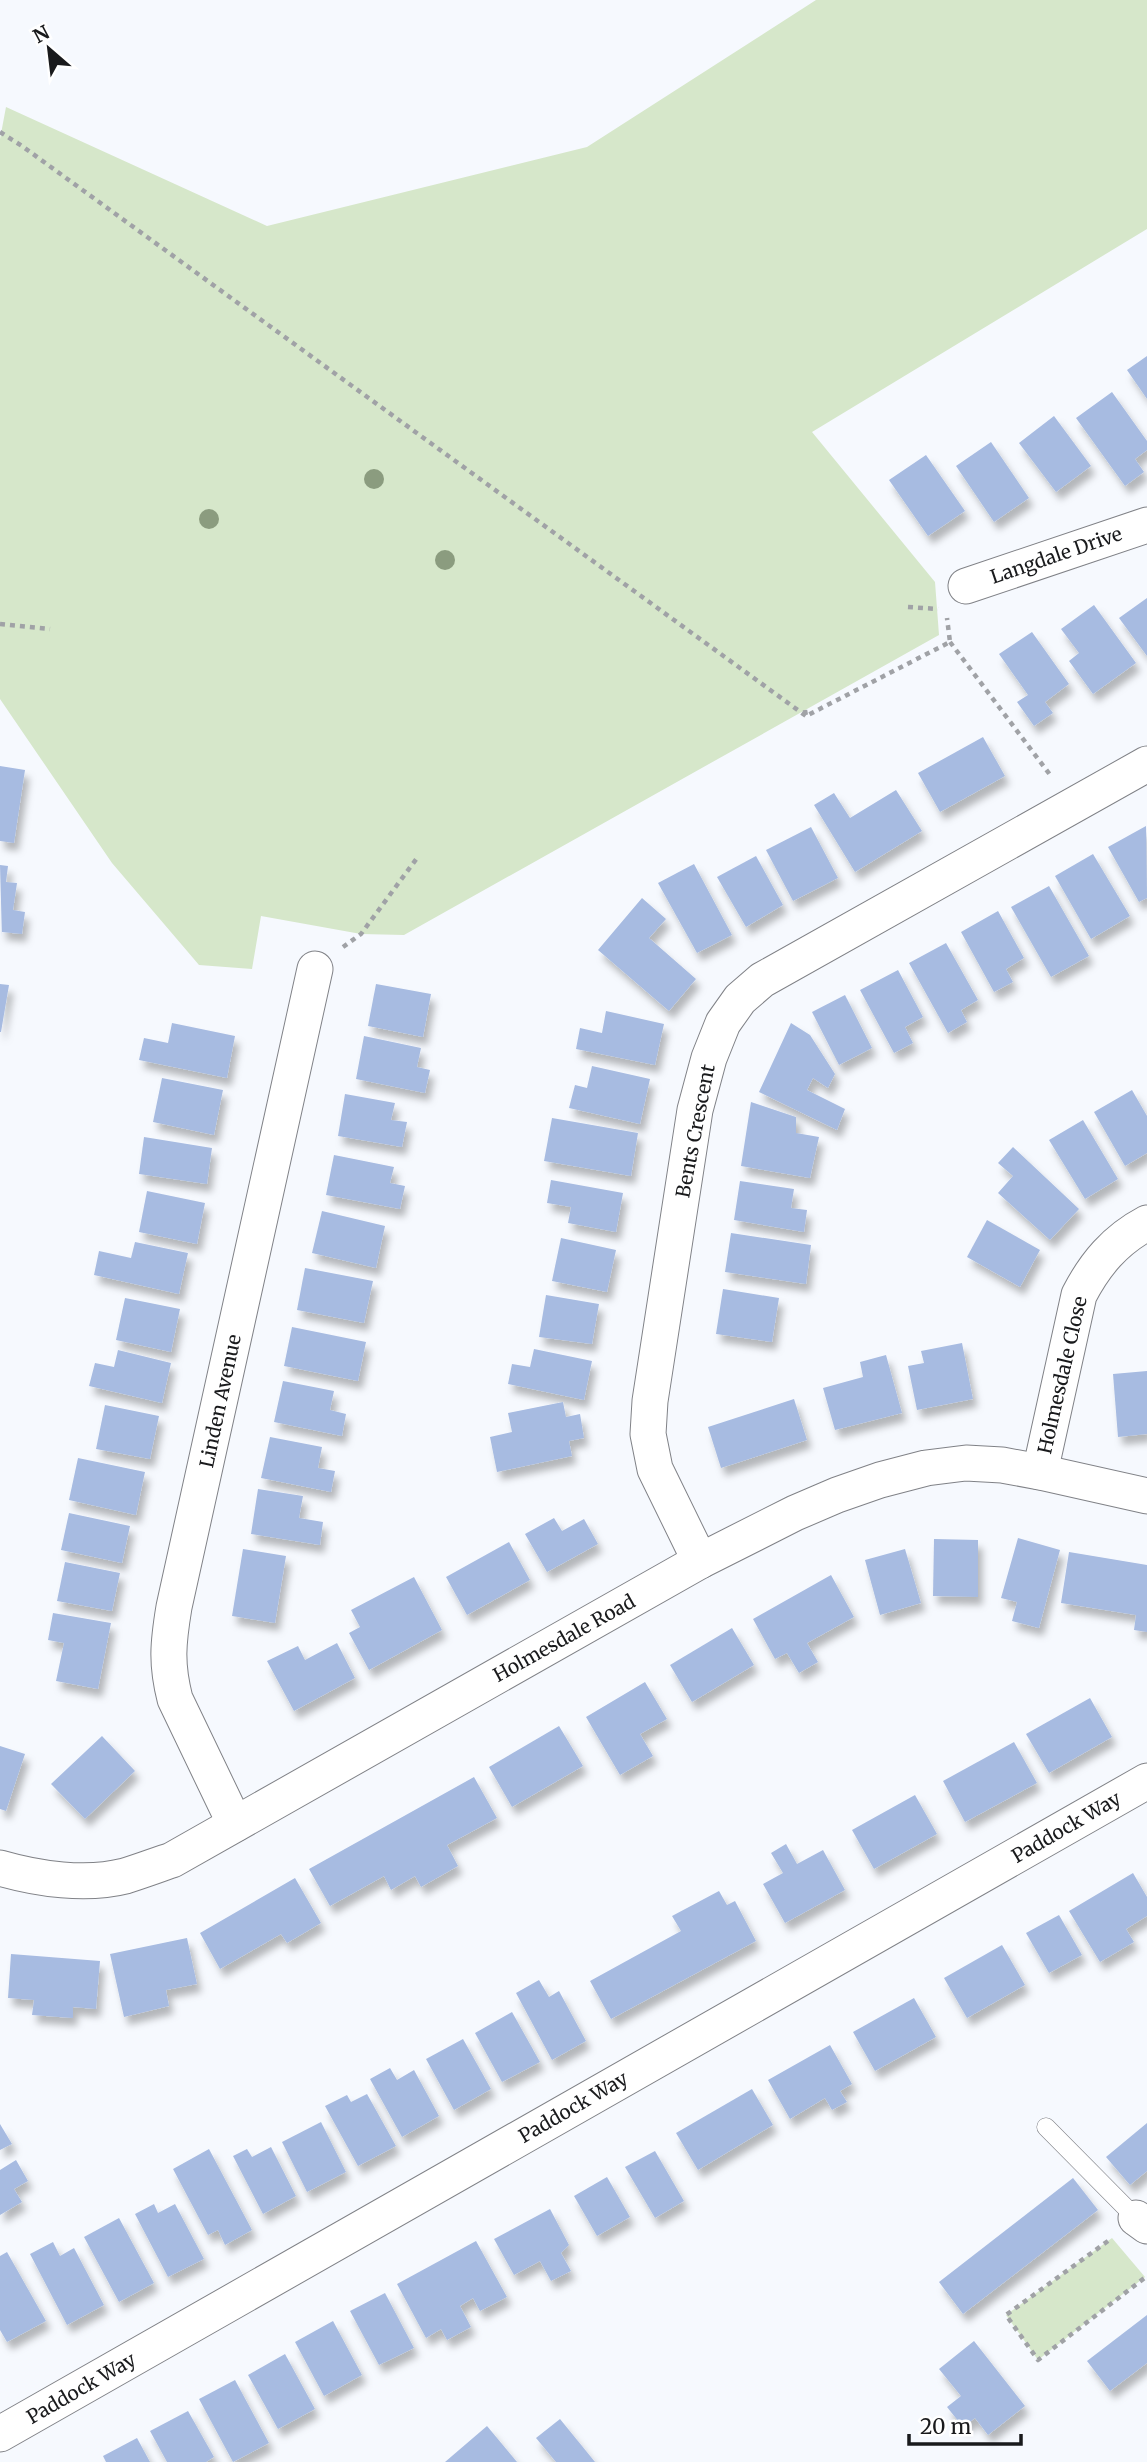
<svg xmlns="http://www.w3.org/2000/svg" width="1147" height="2462" font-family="Merriweather,serif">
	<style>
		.green { fill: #d6e7ca }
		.building { fill: #a7bbe1; filter: url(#shadow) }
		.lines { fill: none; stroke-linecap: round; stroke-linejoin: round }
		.lane-casing { stroke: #808287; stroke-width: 19 }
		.street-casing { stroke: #808287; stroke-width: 37 }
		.path { stroke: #a0a2a6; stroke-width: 4.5; stroke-dasharray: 5 5; stroke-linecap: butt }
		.lane { stroke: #fff; stroke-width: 18 }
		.street { stroke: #fff; stroke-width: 35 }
		.tree { fill: #8b9c7f }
		.labels { text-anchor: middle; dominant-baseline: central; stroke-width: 5; stroke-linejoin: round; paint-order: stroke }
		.street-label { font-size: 19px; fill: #191a1c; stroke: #fff }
	</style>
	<defs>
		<filter id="shadow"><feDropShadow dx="4.5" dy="8" stdDeviation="3.5" flood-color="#0004"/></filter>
	</defs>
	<rect width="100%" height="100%" fill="#f6f9fe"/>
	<g class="green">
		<path d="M816 0H1147V229L812 432 935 582 939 635 404 935 361 934 261 916 252 969 199 965 112 863 0 699V139L6 107 267 226 587 147Z"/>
		<path d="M1112 2238 1145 2277 1038 2360 1006 2315Z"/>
	</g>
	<g class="building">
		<path d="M1147 356V399L1127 370Z"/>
		<path d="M1112 392 1147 441V450L1135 459 1144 472 1125 486 1076 418Z"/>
		<path d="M1054 416 1091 466 1056 492 1019 443Z"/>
		<path d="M991 442 1029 498 994 522 956 466Z"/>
		<path d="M926 455 965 511 928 536 889 480Z"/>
		<path d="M1147 598V656L1119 618Z"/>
		<path d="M1094 605 1136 663 1093 694 1069 661 1079 653 1061 629Z"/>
		<path d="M1032 632 1069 684 1045 702 1053 713 1034 726 1017 702 1028 695 999 654Z"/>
		<path d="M983 737 1005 776 940 812 918 773Z"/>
		<path d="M0 766 25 770 14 843 0 841Z"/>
		<path d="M896 790 922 831 855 872 814 805 834 793 850 818Z"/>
		<path d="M1146 826 1147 898 1139 902 1108 847Z"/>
		<path d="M811 827 838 878 793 901 766 850Z"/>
		<path d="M1093 854 1130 916 1091 939 1055 876Z"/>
		<path d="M756 856 783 905 746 927 717 877Z"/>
		<path d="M694 864 732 935 697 953 658 883Z"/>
		<path d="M0 865 8 866 6 882 17 883 13 910 25 912 22 934 2 932V938Z"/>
		<path d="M1049 886 1089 956 1051 977 1011 907Z"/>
		<path d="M642 898 666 919 649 938 696 979 669 1011 598 950Z"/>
		<path d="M998 911 1024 958 1006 969 1013 982 994 992 961 932Z"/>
		<path d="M946 943 978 1000 961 1010 967 1022 948 1033 909 963Z"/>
		<path d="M898 970 923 1017 905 1027 913 1043 894 1053 860 990Z"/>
		<path d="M0 984 9 985 1 1032H0Z"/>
		<path d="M376 984 431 994 423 1037 368 1026Z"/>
		<path d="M845 995 872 1048 839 1065 812 1012Z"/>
		<path d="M606 1011 664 1024 655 1065 576 1049 580 1028 602 1033Z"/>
		<path d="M172 1023 235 1036 227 1078 139 1060 144 1038 168 1043Z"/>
		<path d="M791 1023 810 1035 835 1074 828 1088 813 1078 807 1090 845 1109 837 1130 759 1092Z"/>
		<path d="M364 1036 421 1048 417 1067 430 1070 425 1093 356 1079Z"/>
		<path d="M592 1066 650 1079 640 1124 569 1108 575 1085 587 1088Z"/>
		<path d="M162 1078 223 1090 214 1135 153 1122Z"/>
		<path d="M1132 1090 1147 1116V1153L1125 1166 1094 1112Z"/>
		<path d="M345 1094 395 1103 391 1120 407 1122 402 1147 338 1136Z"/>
		<path d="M751 1102 796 1117V1133L819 1137 810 1178 741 1166Z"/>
		<path d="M552 1118 638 1133 631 1176 544 1161Z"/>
		<path d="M1083 1120 1118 1179 1085 1199 1049 1140Z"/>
		<path d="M144 1137 212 1148 207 1184 139 1174Z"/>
		<path d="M1013 1147 1079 1209 1050 1240 998 1193 1013 1176 998 1163Z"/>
		<path d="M334 1155 394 1167 390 1183 405 1186 400 1209 326 1195Z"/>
		<path d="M551 1180 623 1193 616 1232 568 1223 571 1207 547 1203Z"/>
		<path d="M740 1181 794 1189 791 1208 807 1210 804 1232 734 1220Z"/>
		<path d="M147 1191 205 1203 197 1244 139 1232Z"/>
		<path d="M322 1211 385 1226 376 1268 312 1253Z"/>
		<path d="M987 1220 1040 1250 1020 1287 967 1257Z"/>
		<path d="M731 1233 811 1245 806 1284 725 1272Z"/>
		<path d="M561 1238 616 1250 607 1292 552 1281Z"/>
		<path d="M135 1242 188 1253 179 1294 94 1275 99 1251 131 1258Z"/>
		<path d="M305 1268 373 1281 364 1323 297 1310Z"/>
		<path d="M723 1289 779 1298 772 1342 716 1334Z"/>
		<path d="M546 1295 599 1304 592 1344 539 1337Z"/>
		<path d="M125 1298 180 1309 171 1352 116 1340Z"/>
		<path d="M292 1327 366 1342 358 1381 284 1366Z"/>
		<path d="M962 1343 973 1399 917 1410 908 1366 924 1363 921 1351Z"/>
		<path d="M534 1349 592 1361 584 1400 508 1384 512 1364 530 1367Z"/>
		<path d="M118 1350 171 1363 162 1403 89 1386 95 1363 114 1367Z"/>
		<path d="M886 1355 902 1413 835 1430 823 1388 863 1377 860 1362Z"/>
		<path d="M1147 1371V1434L1118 1437 1113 1374Z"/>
		<path d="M283 1381 334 1391 330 1410 346 1414 342 1436 274 1422Z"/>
		<path d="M794 1399 807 1440 721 1468 708 1427Z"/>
		<path d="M563 1402 566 1417 580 1414 584 1438 569 1441 572 1456 497 1472 490 1437 512 1432 508 1413Z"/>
		<path d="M105 1405 159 1416 150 1459 96 1449Z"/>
		<path d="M270 1437 322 1447 318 1468 335 1471 331 1492 261 1478Z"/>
		<path d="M78 1458 145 1472 136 1515 69 1500Z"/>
		<path d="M258 1489 303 1496 299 1518 323 1522 320 1545 251 1534Z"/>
		<path d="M69 1513 130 1526 122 1563 61 1550Z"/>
		<path d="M554 1518 562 1531 584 1519 598 1544 547 1572 525 1534Z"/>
		<path d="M1018 1538 1060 1550 1039 1628 1012 1621 1017 1602 1001 1598Z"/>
		<path d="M934 1539 978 1540V1597L933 1596Z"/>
		<path d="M509 1542 530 1580 467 1615 446 1577Z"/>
		<path d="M243 1549 286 1556 275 1623 232 1616Z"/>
		<path d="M905 1549 921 1603 880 1615 865 1560Z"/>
		<path d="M1069 1552 1147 1565V1632L1134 1630 1136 1615 1061 1603Z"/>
		<path d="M65 1562 120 1573 112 1611 57 1601Z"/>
		<path d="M831 1575 854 1617 807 1643 818 1662 799 1673 787 1653 775 1659 753 1619Z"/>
		<path d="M414 1577 442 1630 369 1670 349 1633 360 1627 351 1610Z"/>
		<path d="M53 1613 111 1623 98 1689 56 1681 64 1643 48 1640Z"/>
		<path d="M732 1628 754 1665 692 1702 670 1665Z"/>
		<path d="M337 1643 355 1678 294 1711 267 1661 298 1646 305 1660Z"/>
		<path d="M645 1682 667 1719 640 1734 653 1756 620 1775 586 1717Z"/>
		<path d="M1090 1698 1112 1737 1049 1773 1026 1734Z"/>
		<path d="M559 1726 583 1766 512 1807 489 1767Z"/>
		<path d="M102 1736 135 1771 85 1819 51 1784Z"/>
		<path d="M1014 1742 1037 1783 965 1822 943 1781Z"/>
		<path d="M0 1746 25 1754 6 1811 0 1809Z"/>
		<path d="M474 1777 497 1818 447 1845 458 1866 421 1887 415 1876 391 1890 384 1876 330 1906 309 1869Z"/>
		<path d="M915 1795 937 1834 874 1869 852 1830Z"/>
		<path d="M786 1844 797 1864 823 1850 845 1890 785 1923 763 1884 783 1873 771 1853Z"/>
		<path d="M1133 1873 1147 1897V1916L1126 1929 1134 1942 1100 1962 1069 1911Z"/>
		<path d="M295 1878 321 1923 287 1943 281 1934 220 1969 200 1933Z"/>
		<path d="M719 1891 727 1905 735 1901 756 1941 611 2019 590 1981 681 1931 672 1916Z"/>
		<path d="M1059 1915 1082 1955 1049 1973 1026 1933Z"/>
		<path d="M187 1938 197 1984 166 1990 169 2006 124 2017 110 1954Z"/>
		<path d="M1002 1945 1025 1985 967 2018 944 1978Z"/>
		<path d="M11 1954 100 1961 96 2009 73 2007V2018L32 2015 34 2000 8 1998Z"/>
		<path d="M539 1980 549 1997 559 1991 586 2041 552 2060 516 1993Z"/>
		<path d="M914 1998 936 2037 875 2071 853 2032Z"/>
		<path d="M512 2012 540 2062 502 2082 475 2033Z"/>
		<path d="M463 2039 491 2089 454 2110 426 2059Z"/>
		<path d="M830 2045 852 2084 840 2091 847 2102 832 2110 825 2098 790 2119 768 2080Z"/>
		<path d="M390 2068 397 2080 414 2070 439 2116 402 2137 370 2079Z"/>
		<path d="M752 2089 773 2125 698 2170 676 2133Z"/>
		<path d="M367 2094 396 2146 358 2166 325 2106 347 2095 351 2102Z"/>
		<path d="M321 2122 346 2172 307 2192 282 2142Z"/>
		<path d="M1147 2123V2171L1130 2185 1106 2157Z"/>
		<path d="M0 2124 12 2144 0 2150Z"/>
		<path d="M271 2147 296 2196 263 2214 233 2156 247 2149 252 2157Z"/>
		<path d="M209 2149 252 2230 225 2245 218 2230 208 2235 173 2169Z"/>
		<path d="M655 2151 684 2201 655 2218 625 2167Z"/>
		<path d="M16 2160 28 2181 14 2189 22 2202 0 2215V2170Z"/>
		<path d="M607 2177 630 2217 597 2236 574 2196Z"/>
		<path d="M1073 2178 1098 2210 963 2314 939 2282Z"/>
		<path d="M154 2204 158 2213 175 2204 204 2259 168 2277 135 2214Z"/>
		<path d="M550 2209 569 2245 561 2253 571 2271 551 2281 540 2261 514 2275 494 2239Z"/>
		<path d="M119 2218 154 2283 119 2302 84 2237Z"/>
		<path d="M476 2241 507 2297 480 2311 473 2298 460 2306 471 2327 447 2340 441 2329 426 2338 397 2284Z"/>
		<path d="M53 2242 60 2256 74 2248 104 2305 67 2325 30 2254Z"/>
		<path d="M7 2252 46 2321 7 2342 0 2330V2256Z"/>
		<path d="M385 2293 414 2348 379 2365 350 2311Z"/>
		<path d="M1147 2315V2363L1110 2391 1087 2361Z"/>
		<path d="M333 2321 362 2375 324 2396 295 2342Z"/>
		<path d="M974 2341 1025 2406 988 2435 975 2418 963 2427 947 2407 961 2396 939 2369Z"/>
		<path d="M285 2354 315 2409 278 2429 248 2375Z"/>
		<path d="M235 2380 269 2443 233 2462 199 2399Z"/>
		<path d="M188 2411 214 2457 206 2462H167L150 2431Z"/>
		<path d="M560 2419 595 2462H556L536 2438Z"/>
		<path d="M487 2426 517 2462H445Z"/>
		<path d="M137 2438 150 2462H106L103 2456Z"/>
	</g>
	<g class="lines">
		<g class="lane-casing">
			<path id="lane" d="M1046 2127 1136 2218"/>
		</g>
		<g class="street-casing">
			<g id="street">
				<path d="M966 586 1147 525"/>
				<path d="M1040 1472 1079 1295C1095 1264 1115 1240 1147 1223"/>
				<path d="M700 1561 655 1469 648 1434 650 1401 695 1110 709 1058 723 1023 740 999 762 980 1147 764"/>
				<path d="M235 1824 175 1699C166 1664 168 1643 174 1607L315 969"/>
				<path d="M0 1868C38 1879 86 1886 125 1876 141 1871 157 1865 172 1860L700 1561 795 1513 837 1495 880 1480 926 1468 966 1463 1002 1465 1040 1472 1147 1496"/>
				<path d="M1136 2218 1147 2226"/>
				<path d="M0 2434 1147 1781"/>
			</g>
		</g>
		<g class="path">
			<path d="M0 132 22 146 806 716"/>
			<path d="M908 607 938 609"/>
			<path d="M0 624 50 629"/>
			<path d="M950 642 1051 776"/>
			<path d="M805 710 806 716 950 642 947 618"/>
			<path d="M343 947 361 934 417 858"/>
			<path d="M1108 2241 1006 2315 1038 2360 1147 2276"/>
		</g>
		<use href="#lane" class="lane"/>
		<use href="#street" class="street"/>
	</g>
	<g class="tree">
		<circle cx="374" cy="479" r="10"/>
		<circle cx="209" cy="519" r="10"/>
		<circle cx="445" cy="560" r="10"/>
	</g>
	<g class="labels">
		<g class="street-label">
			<text transform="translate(1056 555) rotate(-19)">Langdale Drive</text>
			<text transform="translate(695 1131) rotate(-79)">Bents Crescent</text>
			<text transform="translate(1062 1375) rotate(-77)">Holmesdale Close</text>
			<text transform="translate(220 1401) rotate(-78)">Linden Avenue</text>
			<text transform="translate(564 1638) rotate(-29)">Holmesdale Road</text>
			<text transform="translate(1066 1827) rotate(-30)">Paddock Way</text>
			<text transform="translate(573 2107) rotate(-30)">Paddock Way</text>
			<text transform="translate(81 2388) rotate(-30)">Paddock Way</text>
		</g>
	</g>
	<g transform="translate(49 49) rotate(332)" stroke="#ffffff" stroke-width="5" paint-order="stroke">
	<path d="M0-5L12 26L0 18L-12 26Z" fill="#191a1c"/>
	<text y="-10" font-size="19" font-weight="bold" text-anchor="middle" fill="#191a1c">N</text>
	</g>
	<path d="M909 2434v10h112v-10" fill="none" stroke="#191a1c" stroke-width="3.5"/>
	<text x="920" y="2434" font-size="21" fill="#191a1c" stroke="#ffffff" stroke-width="5" paint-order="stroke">20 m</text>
</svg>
